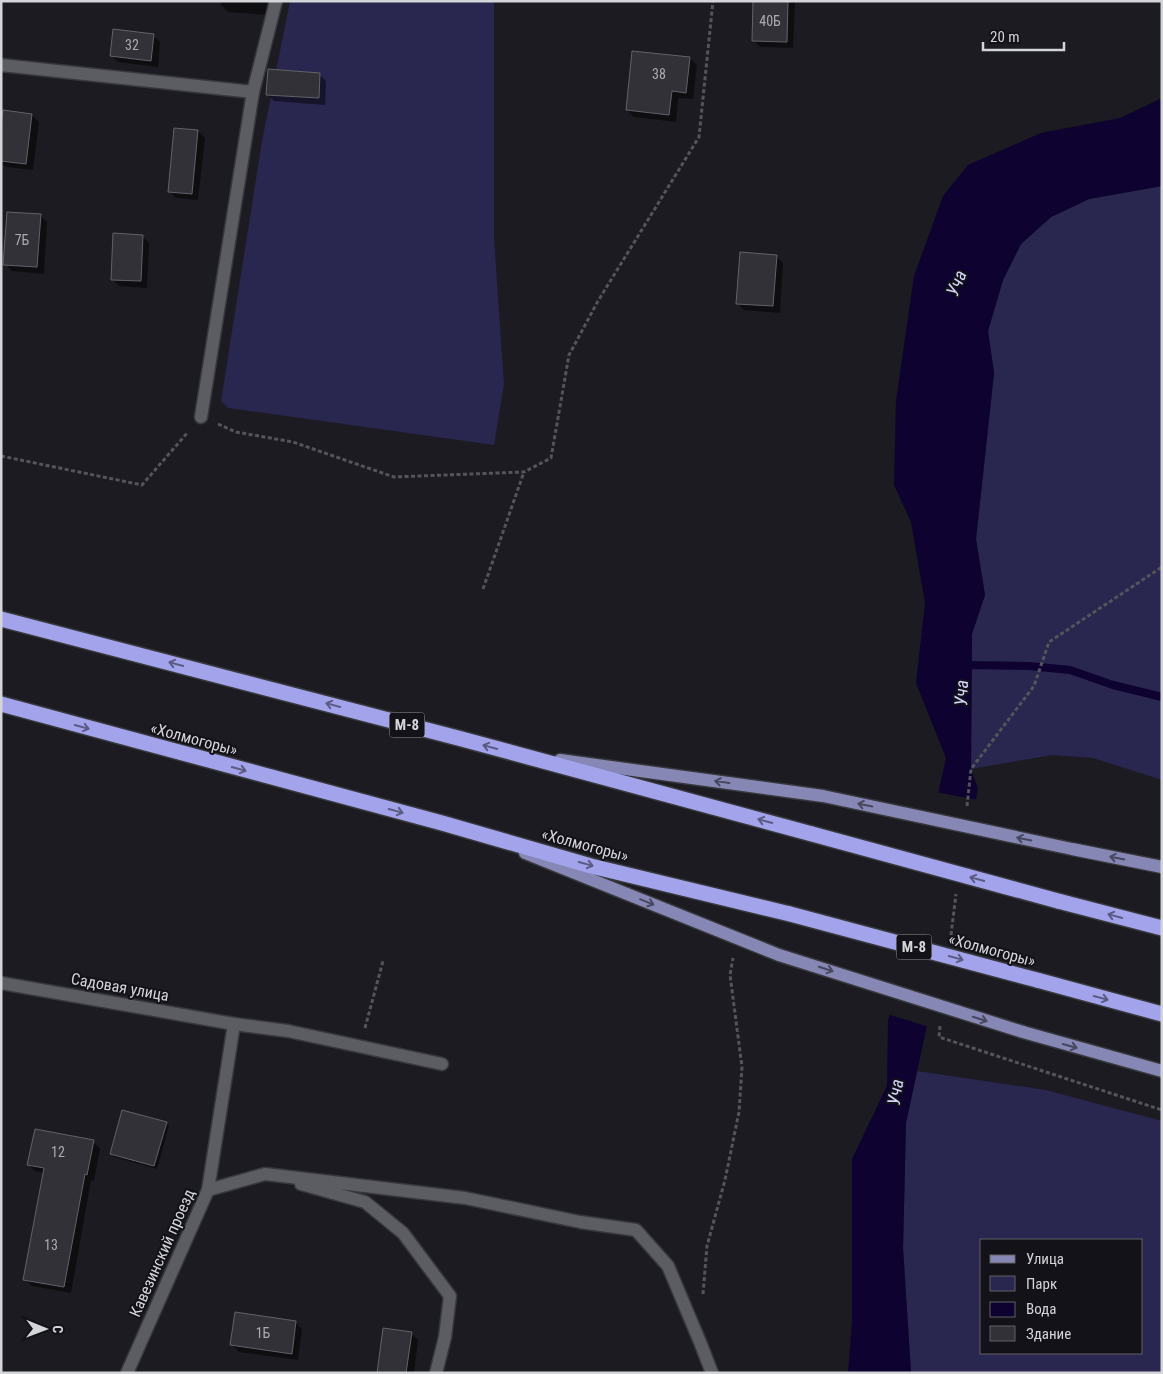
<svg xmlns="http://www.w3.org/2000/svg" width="1163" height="1374" font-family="'Roboto Condensed',sans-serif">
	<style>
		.green { fill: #29264f; fill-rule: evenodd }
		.water { fill: #0d0230 }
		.pier { fill: #1b1b21 }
		.shadow { fill: #0007 }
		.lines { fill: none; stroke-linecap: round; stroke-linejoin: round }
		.stream { stroke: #0d0230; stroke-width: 8 }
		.building { fill: #313137; stroke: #626269 }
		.minor-casing { stroke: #37383c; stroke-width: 15 }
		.major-casing { stroke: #37383c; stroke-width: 15 }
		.highway-casing { stroke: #37383c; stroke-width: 18 }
		.path { stroke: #54545a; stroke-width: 3; stroke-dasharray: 4 2.5; stroke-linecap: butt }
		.minor { stroke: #5c5c63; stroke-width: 12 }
		.major { stroke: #8787b5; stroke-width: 12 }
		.highway { stroke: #a3a3ec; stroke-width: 15 }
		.major-bridge-casing { stroke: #37383c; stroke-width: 15; stroke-linecap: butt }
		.highway-bridge-casing { stroke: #37383c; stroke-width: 18; stroke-linecap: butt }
		.major-bridge { stroke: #8787b5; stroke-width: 12 }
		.highway-bridge { stroke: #a3a3ec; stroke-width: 15 }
		.oneway { stroke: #5a5a82 }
		.oneway2 { stroke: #47475f }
		.labels { text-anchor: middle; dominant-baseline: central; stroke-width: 4; stroke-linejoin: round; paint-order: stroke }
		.number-label { font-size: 14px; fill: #abacb0 }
		.shield { fill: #121218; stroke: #9a9a9f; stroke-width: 1 }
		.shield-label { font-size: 15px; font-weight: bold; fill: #d4d5d9 }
		.street-label { font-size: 16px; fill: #d4d5d9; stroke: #121218 }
		.water-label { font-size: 18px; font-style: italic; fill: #d3d4fd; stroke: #121218 }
	</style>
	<rect width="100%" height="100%" fill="#1b1b21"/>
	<g class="green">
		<path d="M290 1H494V238L504 384 494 445 228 408 221 401 262 141Z"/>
		<path d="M1162 186V780L1093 758 1052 755 971 769 972 634 985 595 976 539 994 373 988 331 1003 280 1021 244 1051 217 1089 199Z"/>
		<path d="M917 1071 1046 1090 1162 1121V1373H911L903 1248 906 1123ZM982 1240H1142V1353H982Z"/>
	</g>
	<path class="water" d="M1162 98V186L1089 199 1051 217 1021 244 1003 280 988 331 994 373 976 539 985 595 972 634 971 769 978 789 906 1123 903 1248 911 1373H848L852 1321V1159L887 1086 888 1021 946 758 916 683 925 603 911 522 894 485 896 401 914 276 943 196 968 165 1041 133 1120 118Z"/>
	<path class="pier" d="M936 792 978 800 929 1027 887 1014Z"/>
	<g class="shadow">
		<path d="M221 1H270L269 15 228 12 221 5Z"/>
		<path d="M755 1H795L793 48 760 47 753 40Z"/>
		<path d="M153 35 160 42 158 67 118 62 111 55Z"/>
		<path d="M690 58 697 65 693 99 678 98 676 122 634 117 627 110Z"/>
		<path d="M319 74 326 81 325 105 274 101 267 94Z"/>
		<path d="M32 115 39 122 33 170 6 167 1 163V138Z"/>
		<path d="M198 131 205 138 198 200 176 198 169 191Z"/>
		<path d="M40 215 47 222 44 274 12 271 5 264Z"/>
		<path d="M142 236 149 243 147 288 119 286 112 279Z"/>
		<path d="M776 256 783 263 780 313 744 310 737 303Z"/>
		<path d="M166 1123 169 1126 157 1169 114 1157 111 1154Z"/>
		<path d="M93 1142 100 1148 94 1181 91 1180 71 1293 32 1286 25 1279 44 1173 35 1171 28 1164Z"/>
		<path d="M295 1322 302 1329 298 1360 239 1352 232 1345Z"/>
		<path d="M411 1333 418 1340 414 1373H378Z"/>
	</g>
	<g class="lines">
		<path class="stream" d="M963 665 1029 666 1070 670 1113 685 1162 697"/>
	</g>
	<g class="building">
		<path d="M753 1H788L787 42 752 41Z"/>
		<path d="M113 29 154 34 151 61 110 56Z"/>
		<path d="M632 51 690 57 686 93 672 91 669 115 626 110Z"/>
		<path d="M268 69 320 73 319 98 266 95Z"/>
		<path d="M3 110 32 114 26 164 1 161V127Z"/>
		<path d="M174 128 198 130 192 194 168 192Z"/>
		<path d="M7 212 41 214 37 267 3 265Z"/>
		<path d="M113 233 143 235 141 281 111 280Z"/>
		<path d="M740 252 777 255 773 306 736 304Z"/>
		<path d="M122 1110 167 1122 154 1166 110 1154Z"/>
		<path d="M35 1129 94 1140 87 1175 85 1174 64 1287 23 1280 44 1168 27 1165Z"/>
		<path d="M235 1312 296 1321 292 1354 230 1345Z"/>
		<path d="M383 1328 412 1332 406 1373H377Z"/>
	</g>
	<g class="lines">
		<g class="minor-casing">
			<g id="minor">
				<path d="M1 65 253 92 201 417"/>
				<path d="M253 92 276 1"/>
				<path d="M1 983 234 1024 288 1031 442 1064"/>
				<path d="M301 1184 365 1202 403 1233 450 1296 445 1337 436 1373"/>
				<path d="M208 1190 265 1174 465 1198 580 1222 636 1230 668 1266 700 1342 712 1373"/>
				<path d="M127 1373 208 1190 234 1024"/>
			</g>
		</g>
		<g class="major-casing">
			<g id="major">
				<path d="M560 760 823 796"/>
				<path d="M1072 849 1162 867"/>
				<path d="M525 853 779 955"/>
				<path d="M1023 1032 1162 1071"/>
			</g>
		</g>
		<g class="highway-casing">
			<g id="highway">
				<path d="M1 619 458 738 812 834"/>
				<path d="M1 704 442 823 591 866 790 914"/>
				<path d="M1058 901 1162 928"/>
				<path d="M1037 980 1162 1014"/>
			</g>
		</g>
		<g class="path">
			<path d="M218 424 236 432 293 442 394 477 524 472 551 458 569 355 598 301 699 137 713 1"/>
			<path d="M1 456 142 485 188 432"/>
			<path d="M483 589 524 472"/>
			<path d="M967 806 971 769 1034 686 1049 642 1162 567"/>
			<path d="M951 935 956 894"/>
			<path d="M940 1026 939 1037 1162 1110"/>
			<path d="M365 1028 383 961"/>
			<path d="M703 1294 707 1246 725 1180 739 1112 742 1067 730 975 733 958"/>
		</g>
		<use href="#minor" class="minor"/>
		<use href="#major" class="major"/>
		<use href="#highway" class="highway"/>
		<g class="major-bridge-casing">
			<g id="major-bridge">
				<path d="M823 796 1072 849"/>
				<path d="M779 955 1023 1032"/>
			</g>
		</g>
		<g class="highway-bridge-casing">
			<g id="highway-bridge">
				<path d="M812 834 1058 901"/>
				<path d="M790 914 1037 980"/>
			</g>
		</g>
		<use href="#major-bridge" class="major-bridge"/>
		<use href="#highway-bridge" class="highway-bridge"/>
	</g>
	<defs><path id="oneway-shaft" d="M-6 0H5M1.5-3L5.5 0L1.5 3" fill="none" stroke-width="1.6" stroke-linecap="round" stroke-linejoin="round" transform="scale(1.25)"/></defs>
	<g class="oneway">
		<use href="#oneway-shaft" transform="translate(176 664) rotate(-165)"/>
		<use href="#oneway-shaft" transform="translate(333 705) rotate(-165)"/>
		<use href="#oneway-shaft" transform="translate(82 727) rotate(15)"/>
		<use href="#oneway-shaft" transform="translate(490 747) rotate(-165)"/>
		<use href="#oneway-shaft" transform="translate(239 769) rotate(15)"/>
		<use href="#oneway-shaft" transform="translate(396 811) rotate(15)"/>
		<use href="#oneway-shaft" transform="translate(765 821) rotate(-165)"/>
		<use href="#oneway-shaft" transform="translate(586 864) rotate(15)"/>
		<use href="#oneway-shaft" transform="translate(977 879) rotate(-165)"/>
		<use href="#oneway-shaft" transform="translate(1115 916) rotate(-165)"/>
		<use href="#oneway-shaft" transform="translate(956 958) rotate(15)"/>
		<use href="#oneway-shaft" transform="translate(1101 998) rotate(15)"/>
	</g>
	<g class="oneway2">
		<use href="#oneway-shaft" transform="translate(722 782) rotate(-172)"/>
		<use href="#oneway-shaft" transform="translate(865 805) rotate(-168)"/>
		<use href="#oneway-shaft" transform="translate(1024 839) rotate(-168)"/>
		<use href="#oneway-shaft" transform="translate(1117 858) rotate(-169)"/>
		<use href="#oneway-shaft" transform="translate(647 902) rotate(22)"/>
		<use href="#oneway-shaft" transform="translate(826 969) rotate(18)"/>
		<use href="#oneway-shaft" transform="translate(980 1019) rotate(18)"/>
		<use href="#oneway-shaft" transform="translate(1070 1046) rotate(16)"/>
	</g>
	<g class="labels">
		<g class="number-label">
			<text x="770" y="21">40Б</text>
			<text x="132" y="45">32</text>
			<text x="659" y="74">38</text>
			<text x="22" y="240">7Б</text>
			<text x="58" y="1152">12</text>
			<text x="51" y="1245">13</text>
			<text x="263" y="1333">1Б</text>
		</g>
		<g class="shield">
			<rect x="389.5" y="712.5" width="35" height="25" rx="4"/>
			<rect x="896.5" y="934.5" width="35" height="25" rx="4"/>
		</g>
		<g class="shield-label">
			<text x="407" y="725">М-8</text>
			<text x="914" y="947">М-8</text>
		</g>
		<g class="street-label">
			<text transform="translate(194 739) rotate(15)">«Холмогоры»</text>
			<text transform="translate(585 845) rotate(15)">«Холмогоры»</text>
			<text transform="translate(992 950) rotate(15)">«Холмогоры»</text>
			<text transform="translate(120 987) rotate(10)">Садовая улица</text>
			<text transform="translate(162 1253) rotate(-66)">Кавезинский проезд</text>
		</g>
		<g class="water-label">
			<text transform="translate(956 283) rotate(-67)">Уча</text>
			<text transform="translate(961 693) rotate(-88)">Уча</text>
			<text transform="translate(895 1092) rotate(-81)">Уча</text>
		</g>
	</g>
	<rect width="1163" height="1374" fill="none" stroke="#d4d5d9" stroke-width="5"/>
	<rect x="980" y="1239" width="162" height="115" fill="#121218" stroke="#606065"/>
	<rect x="990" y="1255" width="25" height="8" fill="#8787b5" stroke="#606065"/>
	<text x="1026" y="1264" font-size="15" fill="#d4d5d9">Улица</text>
	<rect x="990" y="1276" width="25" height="15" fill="#29264f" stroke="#606065"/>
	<text x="1026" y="1289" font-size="15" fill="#d4d5d9">Парк</text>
	<rect x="990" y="1302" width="25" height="15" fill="#0d0230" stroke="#606065"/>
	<text x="1026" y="1314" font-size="15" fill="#d4d5d9">Вода</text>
	<rect x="990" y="1326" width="25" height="15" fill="#313137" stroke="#606065"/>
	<text x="1026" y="1339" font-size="15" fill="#d4d5d9">Здание</text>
	<g transform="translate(45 1329) rotate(91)" stroke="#121218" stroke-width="4" paint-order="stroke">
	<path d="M0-4L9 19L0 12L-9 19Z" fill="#d4d5d9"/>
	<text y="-8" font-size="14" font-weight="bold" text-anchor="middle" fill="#d4d5d9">С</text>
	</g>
	<path d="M983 42v8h81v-8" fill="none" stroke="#d4d5d9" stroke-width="2.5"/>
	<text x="990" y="42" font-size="15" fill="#d4d5d9" stroke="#121218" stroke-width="4" paint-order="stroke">20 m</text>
</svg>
